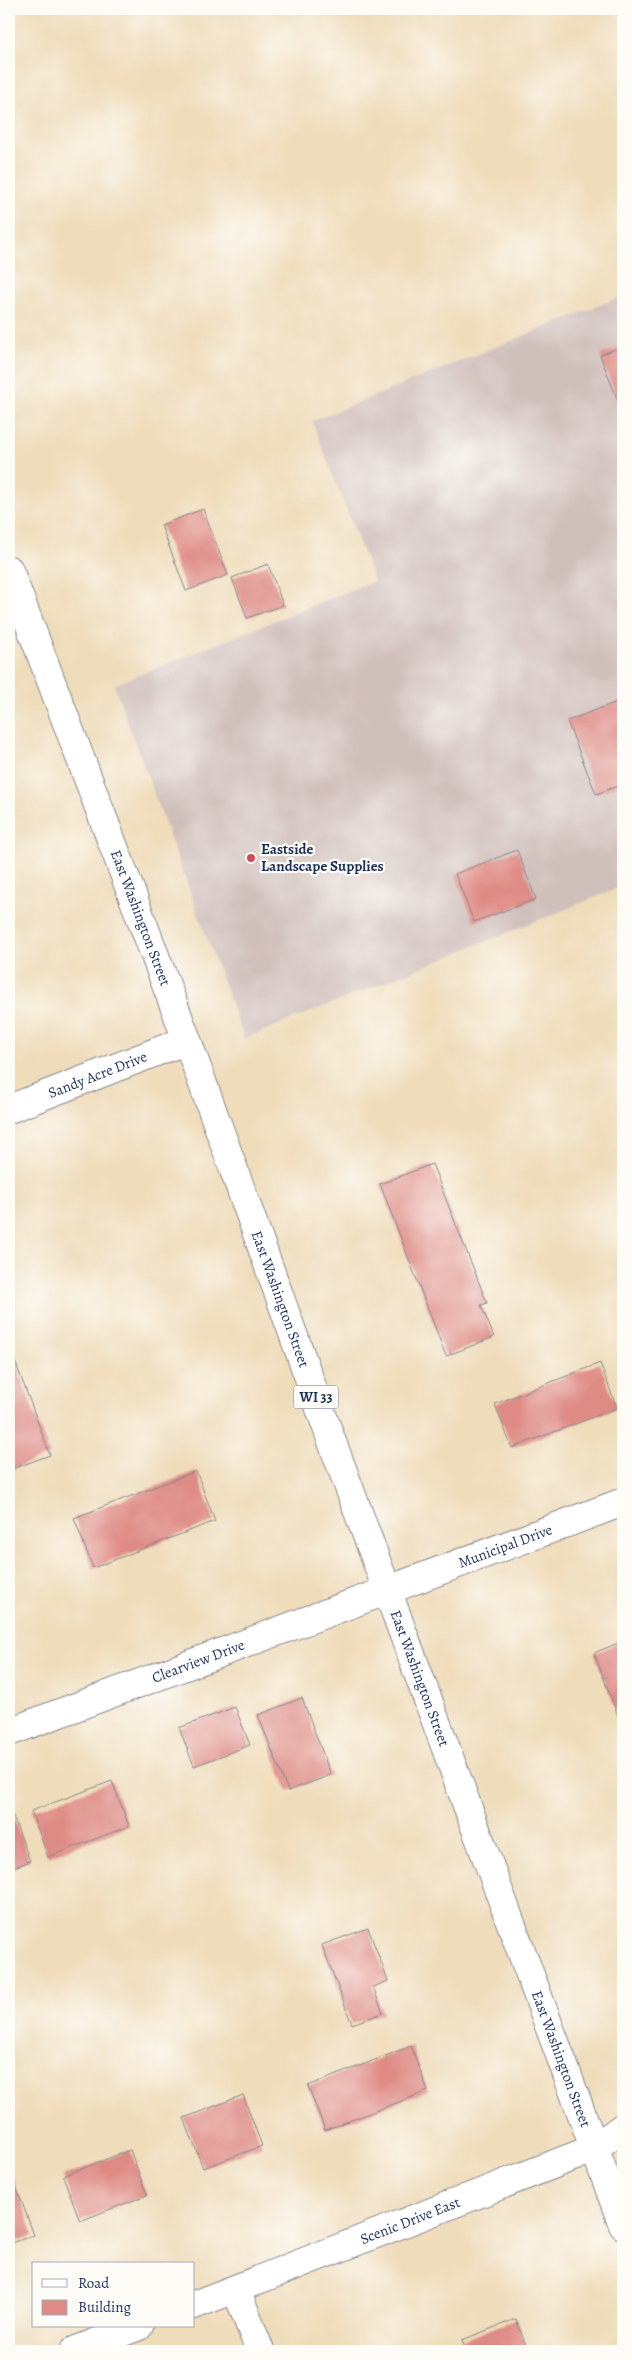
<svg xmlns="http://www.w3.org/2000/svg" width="632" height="2360" font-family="Alegreya,serif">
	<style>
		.industrial { fill: #d0c0bc }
		.building { fill: #df8b85 }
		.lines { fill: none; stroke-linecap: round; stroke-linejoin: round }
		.minor-casing { stroke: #85868c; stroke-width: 30 }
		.major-casing { stroke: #85868c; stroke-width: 30 }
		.minor { stroke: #fff; stroke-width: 28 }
		.major { stroke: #fff; stroke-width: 28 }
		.poi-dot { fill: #d1495b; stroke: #fdfcf7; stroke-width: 2 }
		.labels { text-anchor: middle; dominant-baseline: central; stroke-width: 4.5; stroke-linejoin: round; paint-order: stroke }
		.shield { fill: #fdfcf7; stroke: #5f6c8c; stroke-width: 1 }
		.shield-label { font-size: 14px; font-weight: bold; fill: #1b2f5e }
		.poi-label { font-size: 15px; font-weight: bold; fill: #1b2f5e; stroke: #fdfcf7; text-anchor: start }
		.street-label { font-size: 15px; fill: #1b2f5e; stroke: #fdfcf7 }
	</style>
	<rect width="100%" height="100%" fill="#fdfcf7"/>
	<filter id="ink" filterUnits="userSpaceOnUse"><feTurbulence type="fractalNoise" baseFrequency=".02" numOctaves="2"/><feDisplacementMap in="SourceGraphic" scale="10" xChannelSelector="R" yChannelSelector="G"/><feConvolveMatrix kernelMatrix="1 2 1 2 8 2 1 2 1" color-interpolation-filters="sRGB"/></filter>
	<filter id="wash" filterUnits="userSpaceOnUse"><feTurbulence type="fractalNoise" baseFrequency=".0096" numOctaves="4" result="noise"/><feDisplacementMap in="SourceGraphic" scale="20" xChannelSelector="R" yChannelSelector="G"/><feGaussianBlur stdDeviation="1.12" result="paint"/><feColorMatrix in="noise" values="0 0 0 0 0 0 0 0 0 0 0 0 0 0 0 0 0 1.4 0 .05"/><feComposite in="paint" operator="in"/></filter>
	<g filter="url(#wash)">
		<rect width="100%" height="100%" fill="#efdcba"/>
		<path class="industrial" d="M623 296V886L244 1039 114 685 374 581 312 421Z"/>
		<g id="blocks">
			<g class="building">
				<path d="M623 346V414L600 355Z"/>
				<path d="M203 509 228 575 186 591 161 525Z"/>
				<path d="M268 564 283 605 247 618 232 578Z"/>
				<path d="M622 700 623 784 596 794 567 721Z"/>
				<path d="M517 850 536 899 474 922 455 874Z"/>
				<path d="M432 1164 487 1303 481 1305 494 1337 446 1356 380 1184Z"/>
				<path d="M9 1345 50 1455 9 1470Z"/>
				<path d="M600 1363 617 1408 512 1448 495 1404Z"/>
				<path d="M196 1471 215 1521 93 1568 74 1518Z"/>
				<path d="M623 1641V1729L594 1653Z"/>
				<path d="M302 1698 331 1775 288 1791 258 1715Z"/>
				<path d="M235 1707 250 1745 194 1766 179 1728Z"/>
				<path d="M112 1781 129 1826 48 1857 31 1811Z"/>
				<path d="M12 1814 30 1861 9 1869V1815Z"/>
				<path d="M368 1928 388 1981 373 1987 383 2013 352 2024 322 1945Z"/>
				<path d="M411 2046 428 2091 325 2130 308 2086Z"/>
				<path d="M243 2095 262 2146 203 2168 184 2118Z"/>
				<path d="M130 2150 147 2195 80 2221 63 2176Z"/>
				<path d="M11 2173 34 2235 9 2244V2174Z"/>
				<path d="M516 2319 528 2351H466L462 2340Z"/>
			</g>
		</g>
	</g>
	<g filter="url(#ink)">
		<use href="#blocks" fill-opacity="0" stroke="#85868c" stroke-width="1"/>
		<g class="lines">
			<g class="minor-casing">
				<g id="minor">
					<path id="s1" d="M9 1109 187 1040"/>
					<path id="s2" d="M9 1732 623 1502"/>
					<path d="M236 2289 260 2351"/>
					<path id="s3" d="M194 2305 593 2149 623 2127"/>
					<path d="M74 2351 139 2326"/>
				</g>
			</g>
			<g class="major-casing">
				<g id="major">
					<path id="s4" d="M9 570 187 1040 331 1439 623 2225"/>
				</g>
			</g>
			<use href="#minor" class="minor"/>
			<use href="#major" class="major"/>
		</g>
	</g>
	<circle class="poi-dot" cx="251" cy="858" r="5"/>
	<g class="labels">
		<rect class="shield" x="293.5" y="1385.5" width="45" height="23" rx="4"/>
		<g class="shield-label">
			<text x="316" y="1397">WI 33</text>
		</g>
		<g class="poi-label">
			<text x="261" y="849">Eastside<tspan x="261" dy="17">Landscape Supplies</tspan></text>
		</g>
		<g class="street-label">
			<text stroke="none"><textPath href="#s4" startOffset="372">East Washington Street</textPath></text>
			<text stroke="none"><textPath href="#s1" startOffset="95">Sandy Acre Drive</textPath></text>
			<text stroke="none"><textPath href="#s4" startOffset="778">East Washington Street</textPath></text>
			<text stroke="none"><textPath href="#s2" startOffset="530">Municipal Drive</textPath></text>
			<text stroke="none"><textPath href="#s2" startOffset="202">Clearview Drive</textPath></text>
			<text stroke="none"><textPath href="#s4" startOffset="1182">East Washington Street</textPath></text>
			<text stroke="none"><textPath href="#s4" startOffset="1588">East Washington Street</textPath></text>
			<text stroke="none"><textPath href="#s3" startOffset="232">Scenic Drive East</textPath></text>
		</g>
	</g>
	<rect width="632" height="2360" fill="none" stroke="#fdfcf7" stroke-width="30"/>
	<rect x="32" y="2262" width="162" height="65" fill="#fdfcf7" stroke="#a3aaba"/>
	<rect x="42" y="2279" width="25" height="8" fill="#ffffff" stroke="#a3aaba"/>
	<text x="78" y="2288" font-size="15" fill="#1b2f5e">Road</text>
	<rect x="42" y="2300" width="25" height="15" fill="#df8b85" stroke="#a3aaba"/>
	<text x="78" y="2312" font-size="15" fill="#1b2f5e">Building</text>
</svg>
